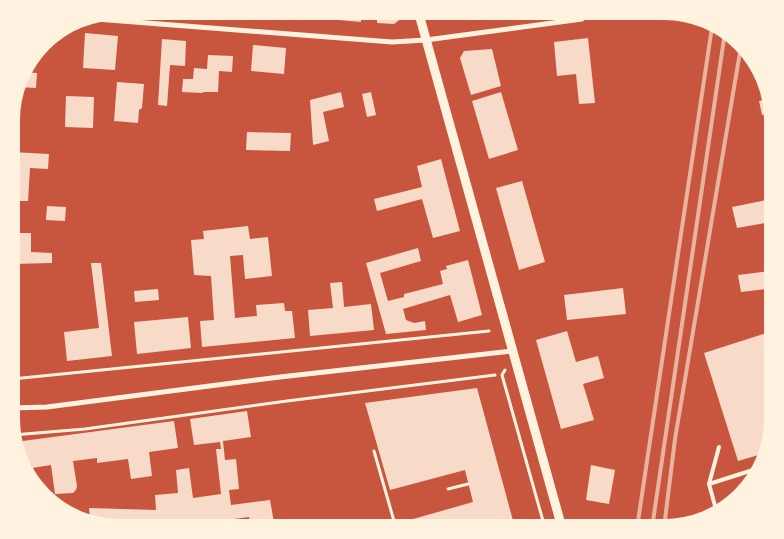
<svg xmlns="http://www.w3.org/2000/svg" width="784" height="539" font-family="'Fira Sans',sans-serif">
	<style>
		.building { fill: #f7dbc8 }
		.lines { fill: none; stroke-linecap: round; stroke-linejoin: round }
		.path { stroke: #fff3e0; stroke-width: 3 }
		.service { stroke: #fff3e0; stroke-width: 4 }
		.minor { stroke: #fff3e0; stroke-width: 5 }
		.tertiary { stroke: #fff3e0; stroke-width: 9 }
		.rail { stroke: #e9b49f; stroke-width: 4 }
	</style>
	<rect width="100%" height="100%" fill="#c8553d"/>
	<g class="building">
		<path d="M361 14V22L294 16V15Z"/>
		<path d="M377 14H401L402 18 394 24 377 23Z"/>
		<path d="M85 33 118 36 115 70 83 68Z"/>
		<path d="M588 38 595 103 579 104 576 74 557 76 554 42Z"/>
		<path d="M162 39 186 41 185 66 170 65 167 106 158 105Z"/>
		<path d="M253 45 286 48 284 74 251 71Z"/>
		<path d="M41 47 40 61H30Z"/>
		<path d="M492 49 501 86 471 95 460 58 464 51Z"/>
		<path d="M208 55 233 56 232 72 219 71 218 92H203V93L182 92 183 79H193L194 68 207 69Z"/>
		<path d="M24 72 37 73 36 88 19 87Z"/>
		<path d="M117 82 144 84 142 108 139 110 138 123 114 121Z"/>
		<path d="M341 92 344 107 323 112 329 141 313 145 310 100Z"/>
		<path d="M371 92 376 115 367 117 362 94Z"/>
		<path d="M501 92 518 150 489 159 472 101Z"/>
		<path d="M66 96 94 97 93 128 65 127Z"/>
		<path d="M769 99 772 113 762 115 759 101Z"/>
		<path d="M247 132 291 133 290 151 246 150Z"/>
		<path d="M12 152 49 154 48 169 30 168 28 201H12Z"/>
		<path d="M441 159 460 231 433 238 422 199 377 211 374 199 422 187 417 166Z"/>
		<path d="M522 181 545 262 519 270 496 188Z"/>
		<path d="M766 200 771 222 737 228 732 207Z"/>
		<path d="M47 206 66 207 65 221 46 220Z"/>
		<path d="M248 226 250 239 268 237 272 276 245 279 243 255 230 256 235 318 257 316 256 305 284 303 285 311H292L295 338 202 347 200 321 214 320 211 276 194 275 191 240 204 239 203 231Z"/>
		<path d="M12 233H31V252L52 253V263L12 264Z"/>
		<path d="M418 248 421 261 380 273 388 301 404 297V294L443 284 440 271 447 269 446 266 468 260 482 315 458 322 450 295 403 309 406 320 414 323 425 321 426 330 386 334 366 263Z"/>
		<path d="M91 263H101L112 356 67 361 64 332 99 328Z"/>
		<path d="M771 271H773V288L741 292 738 275Z"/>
		<path d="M342 282 344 307 371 304 374 330 310 336 308 310 333 308 330 283Z"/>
		<path d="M623 288 626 314 567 320 564 295Z"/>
		<path d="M158 289 159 300 135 302 134 291Z"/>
		<path d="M188 317 191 348 137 354 134 322Z"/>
		<path d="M567 331 576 362 598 356 604 378 583 384 594 420 561 429 536 340Z"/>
		<path d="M773 331V426L762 454 738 461 704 353Z"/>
		<path d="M477 388 515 528H401L399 523 473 502 465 470 390 490 365 403Z"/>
		<path d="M247 411 251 437 223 441 225 460 236 459 239 489 229 490 231 505 270 500 275 528H251L249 517 197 524 98 522 90 519 89 508 156 510 155 495 178 493 176 470 189 468 193 498 221 494 216 449H221L220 442 194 445 190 419Z"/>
		<path d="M174 421 178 448 149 452 152 476 131 479 128 459 97 463V458L73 461 77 486 76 490 73 493 55 494 51 465 32 468V465L23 466 15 442Z"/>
		<path d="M591 465 615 470 609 504 586 500Z"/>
	</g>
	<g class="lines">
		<g class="path">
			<path d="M505 370 502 375 545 528"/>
			<path d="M12 379 489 331"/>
			<path d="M13 435 85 429 287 401 495 375"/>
			<path d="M374 451 396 528"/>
			<path d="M448 489 468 484"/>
		</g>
		<g class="service">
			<path d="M709 484 719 447"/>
			<path d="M717 513 709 484 756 469"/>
		</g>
		<g class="minor">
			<path d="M83 18 392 42 426 40 582 19"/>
			<path d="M12 408 47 407 280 377 513 351"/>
		</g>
		<path class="tertiary" d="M419 14 562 528"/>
		<g class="rail">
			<path d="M637 528 712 27"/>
			<path d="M652 528 725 32"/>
			<path d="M664 528 675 439 741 46"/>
		</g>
	</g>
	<path d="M0 0H784V539H0ZM120 20H664A100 100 0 0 1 764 120V419A100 100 0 0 1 664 519H120A100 100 0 0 1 20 419V120A100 100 0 0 1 120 20Z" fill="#fff3e0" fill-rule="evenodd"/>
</svg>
